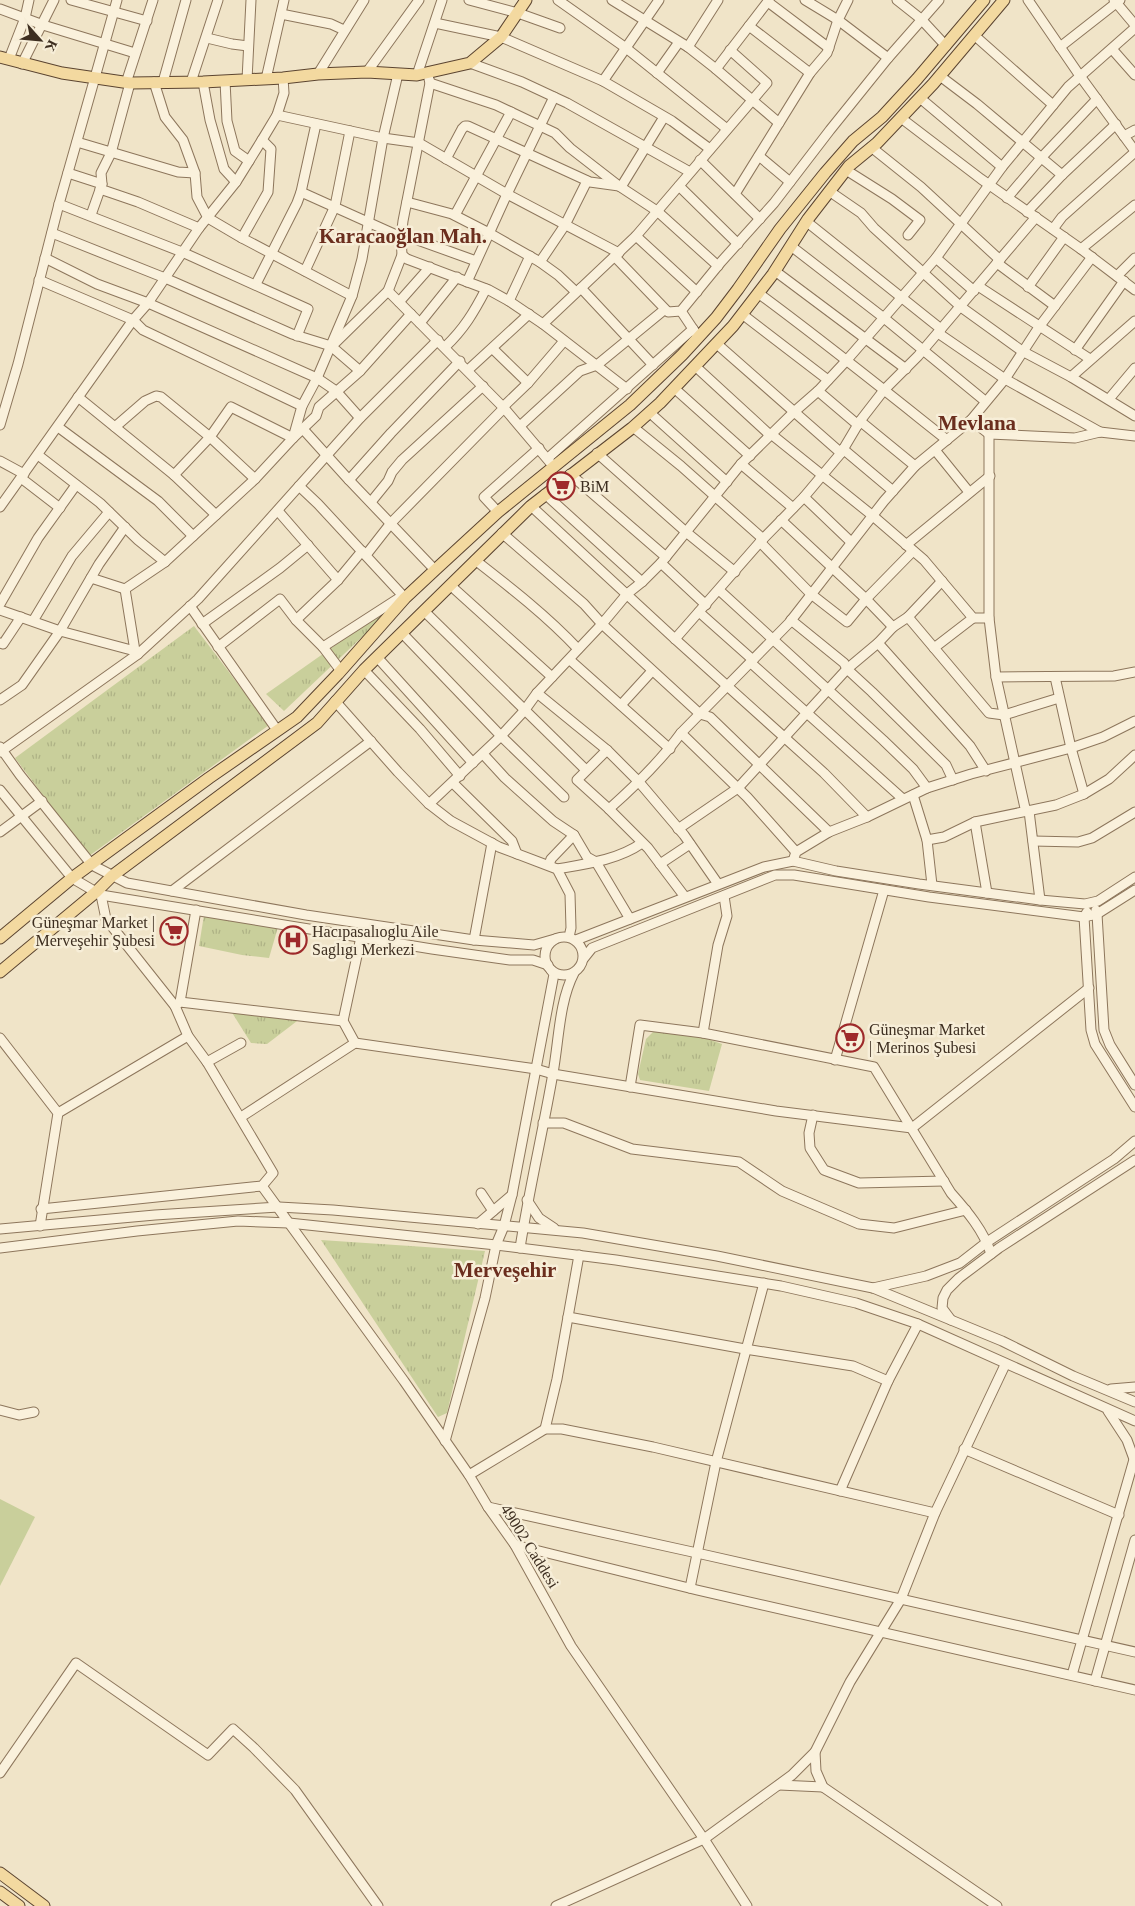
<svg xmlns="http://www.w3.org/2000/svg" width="1135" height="1906" font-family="Georgia,serif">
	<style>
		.grass { fill: url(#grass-tufts) }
		.garden { fill: #c9cf9b }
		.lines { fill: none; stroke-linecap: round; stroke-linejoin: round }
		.minor-casing { stroke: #8d765c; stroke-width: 11 }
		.major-casing { stroke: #5b4430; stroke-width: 13 }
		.minor { stroke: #faf1dc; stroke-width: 9 }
		.major { stroke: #f3d9a0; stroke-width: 11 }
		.labels { text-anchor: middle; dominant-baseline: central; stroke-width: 5; stroke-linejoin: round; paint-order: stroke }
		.poi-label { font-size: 16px; fill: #3d2e20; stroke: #f7eed8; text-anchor: start }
		.street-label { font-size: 16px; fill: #3d2e20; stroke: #f7eed8 }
		.district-label { font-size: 21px; font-weight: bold; fill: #6b2e1e; stroke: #f7eed8 }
	</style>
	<defs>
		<pattern id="grass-tufts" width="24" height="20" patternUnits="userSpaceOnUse" patternTransform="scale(1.25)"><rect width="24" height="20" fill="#c9cf9b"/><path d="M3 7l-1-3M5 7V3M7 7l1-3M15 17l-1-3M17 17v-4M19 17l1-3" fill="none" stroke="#aeb285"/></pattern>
	</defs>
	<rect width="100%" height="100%" fill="#f0e4c8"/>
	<g class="grass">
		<path d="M391 606 382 618 284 711 266 694Z"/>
		<path d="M194 626 269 725 89 856 15 758Z"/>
		<path d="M204 915 278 927 269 958 242 955 199 946Z"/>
		<path d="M231 1011 301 1018 267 1044 251 1043Z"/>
		<path d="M654 1031 705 1038 722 1044 709 1091 640 1080 638 1074 646 1039Z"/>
		<path d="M321 1240 485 1251 447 1413 438 1417Z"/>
	</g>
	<path class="garden" d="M0 1499 35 1517 0 1586Z"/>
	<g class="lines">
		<g class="minor-casing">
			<g id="minor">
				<path d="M71 0 147 21"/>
				<path d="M469 0 518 13 560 28"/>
				<path d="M558 0 626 48 727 129"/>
				<path d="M612 0 688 47 716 69 769 0"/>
				<path d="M805 0 838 20 888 58"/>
				<path d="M897 0 921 19 946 46"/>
				<path d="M1028 0 1080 76 1135 151"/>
				<path d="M1114 0 1135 25"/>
				<path d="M768 2 829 48"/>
				<path d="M0 9 43 25 135 53"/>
				<path d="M281 14 331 24 344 30"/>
				<path d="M435 23 501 37 603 81 672 121 710 149"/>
				<path d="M749 26 810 73"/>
				<path d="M974 35 1053 105"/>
				<path d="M207 38 232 44 248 46"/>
				<path d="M688 47 718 0"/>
				<path d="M1060 47 1120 0"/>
				<path d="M1112 49 1135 75"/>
				<path d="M9 59 25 18 29 0"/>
				<path d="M470 63 522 82 567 103 690 172"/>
				<path d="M22 64 54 0"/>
				<path d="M716 69 779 123"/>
				<path d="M367 72 419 0"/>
				<path d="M657 73 679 42"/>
				<path d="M318 74 364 0"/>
				<path d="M417 75 442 0"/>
				<path d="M940 76 977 104 1062 175"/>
				<path d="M266 79 284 0"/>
				<path d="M247 80 251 0"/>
				<path d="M225 81 227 121 235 151 249 161"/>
				<path d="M603 81 659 0"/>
				<path d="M154 82 165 117 183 140 195 173 197 197 208 218 242 238 352 296"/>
				<path d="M163 82 186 0"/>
				<path d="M191 82 218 0"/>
				<path d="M203 82 210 120 224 169 236 182"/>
				<path d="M126 83 153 0"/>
				<path d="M430 83 496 105 555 133 570 148 619 186 657 211 718 266"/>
				<path d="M920 98 1002 167"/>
				<path d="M277 115 383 138 419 143 507 194 619 253"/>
				<path d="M901 118 981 179 1081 249 1135 290"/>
				<path d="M1124 136 1135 130"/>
				<path d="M77 142 178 172 195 173"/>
				<path d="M871 147 921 187 1000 260"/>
				<path d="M759 156 790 182"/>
				<path d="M446 159 462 129 465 126H468L590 182 619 186"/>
				<path d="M700 160 760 219"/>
				<path d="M846 170 892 199 920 220 908 235"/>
				<path d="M68 173 102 184"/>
				<path d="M679 186 738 244"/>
				<path d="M621 187 664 117"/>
				<path d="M100 189 138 202 199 228"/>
				<path d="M829 191 861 213 874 228 961 307 1022 351 1071 377 1135 416"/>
				<path d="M301 192 401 237"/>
				<path d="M735 194 810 73 827 53 838 20 848 0"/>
				<path d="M1007 198 1041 158 1097 99"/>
				<path d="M407 202 452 214 489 233 540 262 558 275 576 292"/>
				<path d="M59 204 182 252 308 309 297 336"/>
				<path d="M1027 212 1062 175 1116 124"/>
				<path d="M91 215 102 184 101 173 111 153 130 83"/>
				<path d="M455 215 511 112"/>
				<path d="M807 222 941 329"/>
				<path d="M1053 229 1062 217 1135 152"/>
				<path d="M52 233 165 278 292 334 331 346 360 371"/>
				<path d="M401 234 476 261"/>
				<path d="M636 236 697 292"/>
				<path d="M242 238 268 192 271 149 262 140"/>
				<path d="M791 246 884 318 985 401"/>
				<path d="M1081 249 1135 205"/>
				<path d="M402 255 407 259 489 290 509 301 543 324 627 389"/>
				<path d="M615 257 668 312 681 311 721 262 774 203 830 130 888 58 939 0"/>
				<path d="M45 258 97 284 148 303 317 378 336 391 360 418"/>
				<path d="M936 258 974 291"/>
				<path d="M540 262 565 225 587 181"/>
				<path d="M997 263 1055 306"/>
				<path d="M305 271 335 206 350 131"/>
				<path d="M775 271 906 369"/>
				<path d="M1117 276 1135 258"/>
				<path d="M39 280 133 320 143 330 302 406"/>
				<path d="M467 282 507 194 554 97"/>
				<path d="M256 284 297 203 301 192 316 124"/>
				<path d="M978 286 1090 359"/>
				<path d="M1028 287 1064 237"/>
				<path d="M581 288 653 365"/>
				<path d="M388 291 504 408 554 467"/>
				<path d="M758 293C822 340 884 390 947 440"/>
				<path d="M509 301 530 256"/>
				<path d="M399 302 430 267"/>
				<path d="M681 311 695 332"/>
				<path d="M742 314 828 380"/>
				<path d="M420 323 457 277"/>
				<path d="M543 324 636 236 767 83 730 50"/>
				<path d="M938 333 1005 379 1100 432"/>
				<path d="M335 343 388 291 402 255 401 237 403 221 430 83 429 79"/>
				<path d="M717 344 841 453"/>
				<path d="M445 347C464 329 474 312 486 289"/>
				<path d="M493 349 528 383"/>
				<path d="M1075 350 1124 281"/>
				<path d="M695 366 770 435"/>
				<path d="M468 370 529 314"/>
				<path d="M1071 377 1135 321"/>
				<path d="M674 388 750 456"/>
				<path d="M818 391 858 425"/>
				<path d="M78 397 174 475 216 515"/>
				<path d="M1109 399 1135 368"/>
				<path d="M503 407 528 383 564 341"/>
				<path d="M649 412 727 482"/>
				<path d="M971 420 989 434 1075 438 1100 432 1135 436"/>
				<path d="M860 421 915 466"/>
				<path d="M0 425 18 364 59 204 117 0"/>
				<path d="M520 426 580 371 597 365 664 310"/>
				<path d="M58 427 158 501 193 536"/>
				<path d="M115 427 145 401 156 396 161 397 210 437 255 479"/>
				<path d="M633 427 681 466 763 539"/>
				<path d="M302 428 349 480 435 570"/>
				<path d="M771 434 873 516 924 560 973 618H989"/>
				<path d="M989 434V618L996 677 1025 808 1029 811 1040 900"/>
				<path d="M843 449 893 491"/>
				<path d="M935 450 969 492"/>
				<path d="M597 453 686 532 735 572"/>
				<path d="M38 455 100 503 138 540 165 562"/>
				<path d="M548 458 693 329"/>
				<path d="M0 461 24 474"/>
				<path d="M741 464 793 508"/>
				<path d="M570 474 666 557"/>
				<path d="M174 475 210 437 231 407 293 438 302 406 317 378 352 296 362 259 383 138 398 74"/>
				<path d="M21 478 60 508"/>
				<path d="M349 480 391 433 460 361"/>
				<path d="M299 486 318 504 405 598"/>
				<path d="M545 494 642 582"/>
				<path d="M804 497 851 542"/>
				<path d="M371 502 388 481 392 472 402 460 483 386"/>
				<path d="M531 506 675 639 824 773 867 817"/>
				<path d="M0 507 133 320 148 303 199 228 236 182 262 140 277 115 284 93 283 78"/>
				<path d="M278 511 338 580"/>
				<path d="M498 512 484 497 539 448"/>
				<path d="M781 520 866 599 893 627"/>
				<path d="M502 533 584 604 602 624 700 714 710 717 829 832"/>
				<path d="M760 542 811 594 847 622 866 599 913 551"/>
				<path d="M906 545 990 476"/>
				<path d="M366 555 391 523 504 408"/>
				<path d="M475 560C511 588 547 616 578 649"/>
				<path d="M661 563 706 605"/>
				<path d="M91 578 125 589 165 562 255 479 293 438 316 416 319 407 360 371 411 314"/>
				<path d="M450 585 552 677"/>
				<path d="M125 589 135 651"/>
				<path d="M719 590 883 740 913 769 927 788"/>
				<path d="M0 604 38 538 76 485"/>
				<path d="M190 606 277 730"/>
				<path d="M0 610 60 631 135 651 138 654"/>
				<path d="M424 611 586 770"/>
				<path d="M699 612 753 660"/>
				<path d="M908 617 942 581"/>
				<path d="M296 620 338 580 362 551"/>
				<path d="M791 620 844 663 847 669 872 692 946 765 953 780"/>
				<path d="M33 621 72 556 109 512"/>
				<path d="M202 624 280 568 308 545"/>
				<path d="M402 633 501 736 564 797"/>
				<path d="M675 639 760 542 804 497 841 453 860 421 884 390 918 356 1036 217"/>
				<path d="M0 643 3 644 21 617"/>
				<path d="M878 643 970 746 986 771"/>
				<path d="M218 647 280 599 296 620 323 647"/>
				<path d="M934 648 973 618"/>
				<path d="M377 657 473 763"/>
				<path d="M570 660 670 749"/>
				<path d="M751 663 903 799"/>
				<path d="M364 670 420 729 460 776"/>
				<path d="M341 671 323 647 399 598 405 599"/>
				<path d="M996 677 1114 676 1135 672"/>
				<path d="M1055 677 1071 748 1084 794"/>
				<path d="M537 693 607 750 639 782 684 835 718 884"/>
				<path d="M0 700 22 685 60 631 99 564 125 527"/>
				<path d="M335 701 398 772 429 804 451 821 499 847 557 869 570 894 571 928 569 937"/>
				<path d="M621 705 652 671"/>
				<path d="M681 733 747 797 796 852"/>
				<path d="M0 747 20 775 92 865 127 883 306 915 474 940 534 945 555 939"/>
				<path d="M607 750 577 780 609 809 648 848 685 897"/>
				<path d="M0 752 138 654 198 599 360 418 438 340"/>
				<path d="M483 754 505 778 553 821 574 835 587 857 596 862 630 919"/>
				<path d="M453 783 512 841 517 854"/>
				<path d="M0 790 72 878 101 895 432 949 510 960H533L548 965"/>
				<path d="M913 795 927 840 932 885"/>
				<path d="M429 804 501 736 524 711 537 693 602 624 627 594 642 582 661 563 741 464 794 412 818 391 846 361 936 258 1002 167 1068 87 1135 28"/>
				<path d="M609 809C635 786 660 762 681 733L789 623 884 501 915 466 971 420 1005 379 1039 327 1092 257"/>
				<path d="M975 822 987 893"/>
				<path d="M678 829 738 788 847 669 878 643 893 627 908 617 989 713 1004 715 1059 698"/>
				<path d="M0 832 42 801"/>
				<path d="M927 840 944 837 975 822 1056 805 1084 794 1109 779 1135 755"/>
				<path d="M1033 841 1078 842 1092 838 1135 812"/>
				<path d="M793 861 796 852 829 832 867 817 927 788 971 774 1071 748 1103 737 1135 721"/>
				<path d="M660 864 690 844"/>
				<path d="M549 865 551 859 574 835"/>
				<path d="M557 869C586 864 618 860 642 843"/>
				<path d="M172 891 371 741"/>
				<path d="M1096 910 1097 914 1104 1030 1110 1045 1135 1085"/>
				<path d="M1087 912 1084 917 1091 1030 1095 1044 1135 1107"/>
				<circle cx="564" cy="956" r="19"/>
				<path d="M474 940 492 843"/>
				<path d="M576 940 764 867 793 861 836 871 919 884 1040 900 1085 904 1098 901 1135 877"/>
				<path d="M584 958 592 948 775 875H794L929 897 1084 917 1097 914 1135 890"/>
				<path d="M180 1002 196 910"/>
				<path d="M175 1006 180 1002 343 1021"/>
				<path d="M703 1033 718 945 727 916 724 896"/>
				<path d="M0 1038 58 1113 40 1226"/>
				<path d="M355 1043 343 1021 361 937"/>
				<path d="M835 1060 884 890"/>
				<path d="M207 1062 241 1043"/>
				<path d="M630 1087 640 1025 703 1033 874 1067 951 1193C967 1211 984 1231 991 1254"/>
				<path d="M58 1113 188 1036"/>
				<path d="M813 1115 809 1133 810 1148 824 1170 859 1183 944 1181"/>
				<path d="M241 1117 355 1043 536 1069 553 1074 776 1111 912 1128 1089 988"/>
				<path d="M543 1123H564L632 1149 739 1162 782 1191 859 1224 894 1228 966 1210"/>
				<path d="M262 1186 404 1381 469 1475 488 1507 515 1545 571 1646 704 1839 747 1906"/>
				<path d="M481 1193 493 1211"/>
				<path d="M527 1200 539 1218 554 1228"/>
				<path d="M41 1209 262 1186 273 1173 207 1062 188 1036 175 1006 106 919 101 895"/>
				<path d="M478 1224 512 1195"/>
				<path d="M0 1229 155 1215 279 1207 333 1210 583 1233 717 1256 873 1288 1002 1341 1073 1376 1135 1402"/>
				<path d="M0 1248 137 1231 238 1221 289 1223 496 1245 616 1260 781 1286 856 1303 918 1324 1135 1421"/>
				<path d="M520 1248C529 1190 543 1131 553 1073 559 1040 559 1002 574 973"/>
				<path d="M873 1288 926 1276 960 1263 987 1242 1114 1159 1135 1141"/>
				<path d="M568 1317 745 1349 853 1366 888 1381"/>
				<path d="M951 1320 942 1308 943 1298 947 1290 959 1278 999 1248 1135 1160"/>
				<path d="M1111 1389 1135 1387"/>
				<path d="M0 1410 19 1415 34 1412"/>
				<path d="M1108 1411 1127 1440 1134 1459"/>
				<path d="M545 1429 557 1379 579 1255"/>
				<path d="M445 1441 485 1298 496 1245 504 1226 512 1195 554 974 551 970"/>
				<path d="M964 1449 1119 1515"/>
				<path d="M469 1475 545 1429H562L653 1447 935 1513"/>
				<path d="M840 1491 888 1381 918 1324"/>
				<path d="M488 1507 697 1553 1135 1652"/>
				<path d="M515 1545 697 1590 1135 1690"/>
				<path d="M690 1588 716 1462 764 1283"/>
				<path d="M1072 1675 1135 1456"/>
				<path d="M1095 1681 1135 1540"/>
				<path d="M815 1752 816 1771 823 1787 997 1906"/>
				<path d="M0 1773 76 1663 208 1755 233 1729 254 1748 295 1790 378 1906"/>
				<path d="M779 1785 823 1787"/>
				<path d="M556 1906 704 1839 792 1775 815 1752 850 1682 901 1599 935 1513 1005 1365"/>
			</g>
		</g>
		<g class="major-casing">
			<g id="major">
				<path d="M0 57 62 73 130 83 203 82 283 78 318 74 367 72 417 75 470 63 501 37 526 0"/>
				<path d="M0 938 72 878 209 778 297 717 338 674 405 598 435 570 498 512 630 405 682 355 716 318 738 289 780 229 825 173 853 141 882 117 917 79 984 0"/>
				<path d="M0 972 96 892 112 876 317 723 364 670 531 506 632 428 660 403 733 326 773 274 808 219 849 166 877 143 933 84 1004 0"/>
				<path d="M0 1873 44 1906"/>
				<path d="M0 1892 19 1906"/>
			</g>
		</g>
		<use href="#minor" class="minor"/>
		<use href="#major" class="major"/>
	</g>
	<defs>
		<g id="supermarket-ring" transform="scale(1.4375)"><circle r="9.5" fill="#f7eed8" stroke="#9e2a2b" stroke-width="1.5"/><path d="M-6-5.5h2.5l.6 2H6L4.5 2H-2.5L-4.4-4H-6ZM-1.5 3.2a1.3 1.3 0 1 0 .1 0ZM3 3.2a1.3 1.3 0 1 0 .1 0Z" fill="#9e2a2b"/></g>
		<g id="hospital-ring" transform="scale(1.4375)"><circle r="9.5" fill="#f7eed8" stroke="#9e2a2b" stroke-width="1.5"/><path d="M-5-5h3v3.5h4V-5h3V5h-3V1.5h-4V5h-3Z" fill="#9e2a2b"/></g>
	</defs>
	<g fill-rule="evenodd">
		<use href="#supermarket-ring" x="561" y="486"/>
		<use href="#supermarket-ring" x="174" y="931"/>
		<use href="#hospital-ring" x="293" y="940"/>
		<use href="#supermarket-ring" x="850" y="1038"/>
	</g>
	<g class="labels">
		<g class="poi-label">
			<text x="580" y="486">BiM</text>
			<text x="155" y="922" text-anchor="end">Güneşmar Market |<tspan x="155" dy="18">Merveşehir Şubesi</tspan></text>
			<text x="312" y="931">Hacıpasalıoglu Aile<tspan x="312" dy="18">Saglıgı Merkezi</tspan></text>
			<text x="869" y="1029">Güneşmar Market<tspan x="869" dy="18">| Merinos Şubesi</tspan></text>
		</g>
		<g class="street-label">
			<text transform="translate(530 1546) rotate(58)">49002 Caddesi</text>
		</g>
		<g class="district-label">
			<text x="403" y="236">Karacaoğlan Mah.</text>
			<text x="977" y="423">Mevlana</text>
			<text x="505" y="1270">Merveşehir</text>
		</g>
	</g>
	<g transform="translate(40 40) rotate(117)" stroke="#f7eed8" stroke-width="4" paint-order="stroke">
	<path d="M0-4L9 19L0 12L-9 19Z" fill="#3d2e20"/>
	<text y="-8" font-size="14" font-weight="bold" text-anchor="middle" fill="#3d2e20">K</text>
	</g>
</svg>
